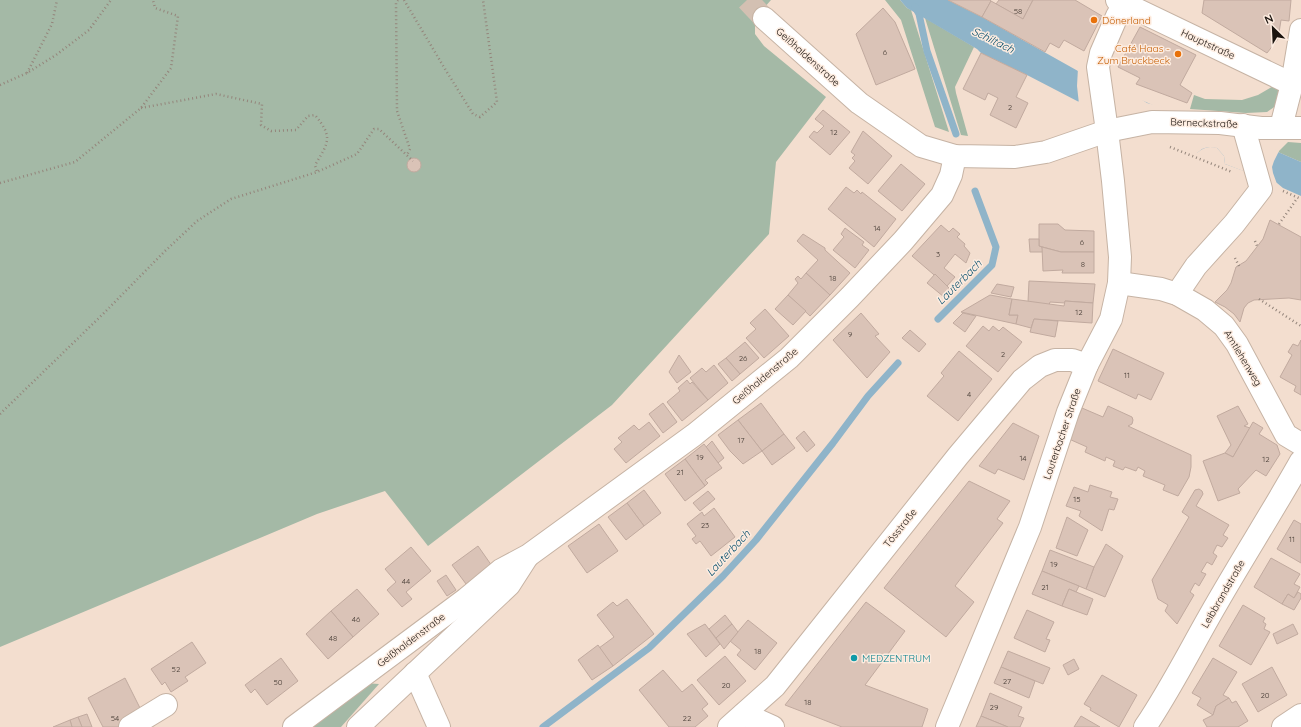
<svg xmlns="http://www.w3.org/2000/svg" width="1301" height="727" font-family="Quicksand,sans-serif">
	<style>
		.green { fill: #a4b9a6 }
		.water { fill: #8fb4c9 }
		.pier { fill: #f3decf }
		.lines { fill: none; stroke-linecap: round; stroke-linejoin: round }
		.stream { stroke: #8fb4c9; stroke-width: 7 }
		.building { fill: #dac3b7; stroke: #c1aa9f }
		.major-tunnel { stroke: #d3c0b2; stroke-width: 22; stroke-dasharray: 22 11; stroke-linecap: butt }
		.minor-casing { stroke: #c6b3a4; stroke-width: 24 }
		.major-casing { stroke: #c6b3a4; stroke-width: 24 }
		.path { stroke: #94857b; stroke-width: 2.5; stroke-dasharray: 1 3; stroke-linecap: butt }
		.minor { stroke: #fff; stroke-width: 22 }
		.major { stroke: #fff; stroke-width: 22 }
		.food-dot { fill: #e8710a; stroke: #fdece0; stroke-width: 1.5 }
		.culture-dot { fill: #0f9aa8; stroke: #fdece0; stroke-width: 1.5 }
		.labels { text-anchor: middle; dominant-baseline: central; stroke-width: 3; stroke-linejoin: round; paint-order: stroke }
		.number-label { font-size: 8px; fill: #4b4039 }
		.food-label { font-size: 10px; fill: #c56008; stroke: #fdece0; text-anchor: start }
		.street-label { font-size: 10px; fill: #1b140f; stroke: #fdece0 }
		.culture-label { font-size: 10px; fill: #0d838f; stroke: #fdece0; text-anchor: start }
		.water-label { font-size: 11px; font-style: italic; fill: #09506e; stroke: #fdece0 }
	</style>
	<rect width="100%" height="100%" fill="#f3decf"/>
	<g class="green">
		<path d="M0 0H771L755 18V34L764 46 826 97 776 162 769 234 612 405 428 546 385 491 317 514 0 647Z"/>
		<path d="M885 0H900L907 8 911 10 949 132 935 127 901 20Z"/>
		<path d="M925 18 974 47 955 87 956 93 968 136 961 135Z"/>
		<path d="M1277 83 1285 88 1277 105 1267 112 1246 113 1190 109 1194 95 1205 99 1242 100 1258 95 1270 88Z"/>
		<path d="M1288 142 1301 143V162L1278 152Z"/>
		<path d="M364 683 379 684 341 727H305Z"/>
	</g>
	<path class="water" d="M900 0H948L982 17 1078 71V72L1182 118 1278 152 1301 162V196L1283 188 1277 183 1225 164 1224 156 1217 148C1209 146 1204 147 1197 153L1078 101 1079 102 1027 75 981 53 977 49 907 8Z"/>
	<path class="pier" d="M1078 68 1080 71 1135 95 1147 103 1159 106 1183 116 1279 151 1274 161 1272 167 1273 173 1277 184 1225 164 1224 156 1217 148 1208 147 1202 149 1196 154 1080 103 1079 104 1077 86Z"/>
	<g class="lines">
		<g class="stream">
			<path d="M915 7 919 14 927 51 956 134"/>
			<path d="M938 319 992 265 996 247 975 191"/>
			<path d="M543 727 649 648 723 576 756 540 833 443 868 396 898 363"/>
		</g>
	</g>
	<g class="building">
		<path d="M948 0H990L991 1 982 17Z"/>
		<path d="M999 0H1033L1023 19 996 4Z"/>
		<path d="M1033 0H1075L1102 16 1084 51 1064 40 1059 48 1050 43 1045 52 982 17 991 1 1023 19Z"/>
		<path d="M1204 0H1291L1289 21 1281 20 1278 39 1267 53 1202 13Z"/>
		<path d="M883 8 895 22 915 69 876 85 856 34Z"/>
		<path d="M1140 27 1196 55 1180 85 1192 93 1187 103 1136 84 1140 78 1118 67Z"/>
		<path d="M981 53 1027 75 1016 97 1028 103 1016 128 990 115 998 98 988 93 985 100 963 89Z"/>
		<path d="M823 110 850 132 830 155 809 137 814 131 817 133 824 126 815 119Z"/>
		<path d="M863 131 892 156 868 184 849 168 855 161 852 158 855 155 851 152Z"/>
		<circle cx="414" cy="165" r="7"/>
		<path d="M901 164 925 184 902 211 878 191Z"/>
		<path d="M846 187 854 193 857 190 861 194 862 192 896 219 874 247 828 209Z"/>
		<path d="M1270 220 1301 237V300L1289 298 1254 300 1248 303 1244 308 1240 322 1234 314 1225 307 1215 302 1227 290 1231 283 1236 267 1246 261 1263 239Z"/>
		<path d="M1039 224H1058L1065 230 1094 231V252H1061L1039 246Z"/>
		<path d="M941 225 949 232 953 228 960 234 957 237 965 244 964 246 970 253 966 263 955 254 944 268 955 277 947 286 912 256Z"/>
		<path d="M845 228 864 242 862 245 869 250 855 268 833 250 844 237 841 234Z"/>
		<path d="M803 234 825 248V250L850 273 830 295 806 273 818 260 797 241Z"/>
		<path d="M1029 239H1039V246L1042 247 1043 252H1030Z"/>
		<path d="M1042 247 1061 252H1094V273H1062L1063 270 1043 271Z"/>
		<path d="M806 273 830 295 810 316 788 295 798 283 795 279 798 276 801 279Z"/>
		<path d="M935 274 951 290 944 297 927 283Z"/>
		<path d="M1029 281 1095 284 1093 303 1065 301V303L1050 302 1049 305 1028 302Z"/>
		<path d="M997 284 1014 287 1011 297 991 293Z"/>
		<path d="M788 295 806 311 793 325 775 309Z"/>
		<path d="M990 295 1012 299 1009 315H1018L1016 324 961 312Z"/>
		<path d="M1012 299 1064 306 1065 301 1093 303 1092 323 1034 319 1031 328 1016 324 1018 315H1009Z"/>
		<path d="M765 309 789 336 764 358 746 338 756 329 750 323Z"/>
		<path d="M861 313 879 334 875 336 890 352 867 378 833 340Z"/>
		<path d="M963 313 976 316 965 332 953 323Z"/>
		<path d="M1034 319 1058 321 1055 337 1030 332Z"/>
		<path d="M983 326 989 331 993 326 999 331 1003 327 1022 342 998 372 966 346Z"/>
		<path d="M910 330 926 344 919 352 902 338Z"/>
		<path d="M1301 340V395L1294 391 1296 386 1280 377 1292 355 1288 352 1293 344 1298 346Z"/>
		<path d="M745 342 759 358 740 374 726 358Z"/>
		<path d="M1113 349 1164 373 1151 400 1138 394 1136 399 1098 381Z"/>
		<path d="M959 351 992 379 958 421 927 396 944 376 941 373Z"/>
		<path d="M679 355 691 372 677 383 669 372Z"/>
		<path d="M726 358 740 374 732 381 718 364Z"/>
		<path d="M714 365 728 383 708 400 690 378 702 368 706 372Z"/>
		<path d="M687 380 690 384 692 382 708 400 682 421 667 402 680 391 678 388Z"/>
		<path d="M663 403 677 422 663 433 649 414Z"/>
		<path d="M761 403 784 434 762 451 738 420Z"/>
		<path d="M1108 406 1132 417 1133 420 1132 424 1128 426 1191 455V467L1189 477 1178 496 1163 490 1165 485 1143 476 1145 471 1138 467 1136 471 1125 467 1123 470 1113 466 1115 461 1106 457 1105 461 1085 452 1087 447 1069 439 1082 408 1103 417Z"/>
		<path d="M1238 406 1248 424 1244 426 1250 428 1233 457 1225 453 1231 445 1217 416Z"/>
		<path d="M738 420 762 451 743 464 730 451 718 435Z"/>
		<path d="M649 422 660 436 626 463 614 449 622 442 618 438 634 425 639 430Z"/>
		<path d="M1253 422 1263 428 1259 434 1277 445 1280 454 1266 476 1256 470 1238 489 1240 493 1218 501 1203 461 1225 453 1233 457Z"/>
		<path d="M1013 423 1039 436 1024 480 998 469 995 474 979 466Z"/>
		<path d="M804 431 815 445 807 452 796 438Z"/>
		<path d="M784 434 795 448 772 465 762 451Z"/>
		<path d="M712 441 724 458 718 463 706 447Z"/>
		<path d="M704 444 722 468 705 480 708 483 705 486 685 459Z"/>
		<path d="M685 459 705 486 685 501 665 474Z"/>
		<path d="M969 481 1010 501 997 519 1003 523 955 586 974 602 946 637 884 588Z"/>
		<path d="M1090 485 1112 492 1110 497 1118 499 1114 510 1109 509 1102 531 1079 516 1081 511 1066 506 1074 487 1088 492Z"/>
		<path d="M1199 489 1202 491 1203 494 1196 506 1229 525 1223 535 1228 538 1222 547 1217 545 1213 553 1217 556 1212 565 1207 562 1201 572 1206 574 1199 586 1195 583 1190 592 1194 595 1177 624 1165 611 1168 605 1158 599 1152 580 1189 517 1182 512 1195 490Z"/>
		<path d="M644 490 661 513 644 526 627 503Z"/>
		<path d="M708 491 715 499 700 511 693 503Z"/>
		<path d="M627 503 644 526 626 540 608 517Z"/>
		<path d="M714 508 735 537 711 556 700 541 696 544 692 539 696 536 687 524 702 512 704 516Z"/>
		<path d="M1067 517 1088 530 1077 556 1056 548Z"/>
		<path d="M1294 520 1301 524V563L1277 549Z"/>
		<path d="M599 524 618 551 587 573 568 546Z"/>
		<path d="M1106 544 1123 556 1105 597 1086 589 1094 567Z"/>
		<path d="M478 546 492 566 466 584 452 565Z"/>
		<path d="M411 547 431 571 406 592 412 599 402 607 387 590 396 582 385 569Z"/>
		<path d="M1050 550 1094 567 1086 589 1042 571Z"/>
		<path d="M1271 558 1300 574 1294 584 1300 587 1294 598 1288 594 1282 604 1254 587Z"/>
		<path d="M1042 571 1079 586 1076 592 1069 589 1062 606 1032 594Z"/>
		<path d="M446 575 456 590 447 596 437 581Z"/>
		<path d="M357 589 379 614 353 637 331 611Z"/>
		<path d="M1069 589 1093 599 1087 615 1062 606Z"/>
		<path d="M1298 592 1301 594V598L1294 610 1282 604 1288 594 1294 598Z"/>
		<path d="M627 599 654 634 613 666 599 648 614 637 597 615 613 602 617 606Z"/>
		<path d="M866 602 905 631 865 685 928 709 922 727H842L785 705Z"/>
		<path d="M1243 605 1265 618 1263 622 1266 624 1264 629 1270 632 1251 665 1219 646Z"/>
		<path d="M1027 610 1054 622 1046 639 1050 640 1045 652 1014 638Z"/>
		<path d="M331 611 353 637 328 659 306 634Z"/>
		<path d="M725 615 732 624 716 638 709 629Z"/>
		<path d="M748 620 777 643 755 670 737 655 741 650 730 641Z"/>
		<path d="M705 624 720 644 706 657 687 634Z"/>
		<path d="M732 624 738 632 724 649 716 638Z"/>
		<path d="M1293 624 1298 634 1277 644 1273 634Z"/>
		<path d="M192 642 206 663 185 677 188 681 171 692 165 682 162 685 151 669Z"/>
		<path d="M598 645 613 666 592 680 578 660Z"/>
		<path d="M1008 651 1050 668 1043 684 1001 667Z"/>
		<path d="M725 656 746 681 719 705 697 680Z"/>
		<path d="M281 658 298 681 267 705 255 689 251 693 245 685Z"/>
		<path d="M1213 658 1237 672 1223 695 1229 698 1216 706 1213 715 1197 705 1201 698 1192 693Z"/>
		<path d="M1074 659 1079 669 1068 675 1063 665Z"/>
		<path d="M1001 667 1035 681 1029 698 994 683Z"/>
		<path d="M1272 667 1287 695 1258 712 1242 684Z"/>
		<path d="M663 670 682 692 692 684 708 704 702 709 708 716 695 727H669L639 690Z"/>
		<path d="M1102 675 1137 695 1119 727 1090 710 1091 708 1084 704Z"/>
		<path d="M125 678 142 712 119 724 120 727H103L88 698Z"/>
		<path d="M990 693 1022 707 1018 716 1024 718 1020 727H1008L981 716Z"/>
		<path d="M1229 698 1232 703 1236 701 1248 721 1238 727H1207L1203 720 1213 715 1216 706Z"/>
		<path d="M87 714 92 727H82L78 717Z"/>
		<path d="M981 716 1008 727H976Z"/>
		<path d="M1081 716 1100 727H1074Z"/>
		<path d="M78 717 82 727H72L70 720Z"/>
		<path d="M70 720 72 727H53Z"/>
	</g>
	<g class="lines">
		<path class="major-tunnel" d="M747 0 764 18"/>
		<g class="minor-casing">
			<g id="minor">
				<path d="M1117 0 1292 84"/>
				<path d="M1281 127 1292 84 1301 30"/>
				<path d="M1107 131 1098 67 1101 53 1117 16 1124 4 1128 0"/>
				<path d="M1119 283 1161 289 1177 294 1205 310 1224 326 1237 344 1286 435 1301 444"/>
				<path d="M1177 294 1196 266 1234 224 1261 189 1243 125"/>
				<path d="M415 673 439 727"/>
				<path d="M744 714 773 727"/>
				<path d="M130 727 166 705"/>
				<path d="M294 727 466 599 501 570 529 555 694 435 789 358 850 297 903 241 942 195 951 175 955 156"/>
				<path d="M358 727 509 585 527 557"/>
				<path d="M729 727 775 686 958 456 1022 380 1040 366 1055 360H1072L1087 365"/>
				<path d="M1283 727 1301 715"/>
			</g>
		</g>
		<g class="major-casing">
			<g id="major">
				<path d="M764 18 859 103 921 146 955 156 1015 157 1046 152 1107 131 1152 122 1220 123 1261 128H1301"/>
				<path d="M947 727 1030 527 1068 412 1087 365 1111 319 1119 283 1120 257 1113 181 1107 131"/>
				<path d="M1145 727C1172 687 1193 644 1217 603 1244 556 1274 509 1301 461"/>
			</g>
		</g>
		<g class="path">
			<path d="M398 0 396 2 397 111 410 149 407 155"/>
			<path d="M404 0 445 69 473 114 480 117 497 102 483 0"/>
			<path d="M27 73 52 24 57 0"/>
			<path d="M0 85 27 73 56 55 89 30 111 0"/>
			<path d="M141 108 216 94 262 104 261 125 271 131 296 130 308 116 315 115C333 137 329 142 315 165L317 172"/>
			<path d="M1170 147 1232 172"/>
			<path d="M0 183 75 162 141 108 171 68 178 16 155 8 153 0"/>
			<path d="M1283 191 1301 199"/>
			<path d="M1279 224 1296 200"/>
			<path d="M1255 241 1257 246"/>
			<path d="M1235 258 1239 266"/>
			<path d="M1259 299 1301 326"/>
			<path d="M0 414 104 313 165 251 197 221 231 199 317 172 357 154 374 129H379L413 161"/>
		</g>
		<use href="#minor" class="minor"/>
		<use href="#major" class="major"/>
	</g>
	<g class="food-dot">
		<circle cx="1094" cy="20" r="4"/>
		<circle cx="1178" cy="54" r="4"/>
	</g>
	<circle class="culture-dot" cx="854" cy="658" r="4"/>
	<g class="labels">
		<g class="number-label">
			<text x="1018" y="11">58</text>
			<text x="885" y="52">6</text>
			<text x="1010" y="107">2</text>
			<text x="834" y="132">12</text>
			<text x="877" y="228">14</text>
			<text x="1082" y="242">6</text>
			<text x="938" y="254">3</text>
			<text x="1083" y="264">8</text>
			<text x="833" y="278">18</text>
			<text x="1079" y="312">12</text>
			<text x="850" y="334">9</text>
			<text x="1003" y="354">2</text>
			<text x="743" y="358">26</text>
			<text x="1127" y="375">11</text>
			<text x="969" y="394">4</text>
			<text x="741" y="440">17</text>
			<text x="700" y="457">19</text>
			<text x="1023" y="458">14</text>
			<text x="1266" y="459">12</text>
			<text x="680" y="472">21</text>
			<text x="1077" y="499">15</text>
			<text x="705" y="525">23</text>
			<text x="1292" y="539">11</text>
			<text x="1054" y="564">19</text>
			<text x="406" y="581">44</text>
			<text x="1045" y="587">21</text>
			<text x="356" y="619">46</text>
			<text x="333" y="638">48</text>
			<text x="758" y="651">18</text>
			<text x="176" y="669">52</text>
			<text x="1007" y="681">27</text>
			<text x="278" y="682">50</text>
			<text x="726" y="685">20</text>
			<text x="1265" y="695">20</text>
			<text x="808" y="702">18</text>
			<text x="994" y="707">29</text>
			<text x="115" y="718">54</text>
			<text x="687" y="718">22</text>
		</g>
		<g class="food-label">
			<text x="1102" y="20">Dönerland</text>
			<text x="1170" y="48" text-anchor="end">Café Haas -<tspan x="1170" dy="12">Zum Bruckbeck</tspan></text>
		</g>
		<g class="street-label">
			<text transform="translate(1208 44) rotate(25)">Hauptstraße</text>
			<text transform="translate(808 57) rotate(42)">Geißhaldenstraße</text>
			<text transform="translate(1204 123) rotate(2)">Berneckstraße</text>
			<text transform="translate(1243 358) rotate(59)">Amtlehenweg</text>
			<text transform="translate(765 376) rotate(-40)">Geißhaldenstraße</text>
			<text transform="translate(1062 434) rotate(-71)">Lauterbacher Straße</text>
			<text transform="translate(900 528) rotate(-51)">Tösstraße</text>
			<text transform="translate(1223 594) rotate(-60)">Leibbrandstraße</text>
			<text transform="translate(411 640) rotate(-37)">Geißhaldenstraße</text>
		</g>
		<g class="culture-label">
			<text x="862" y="658">MEDZENTRUM</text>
		</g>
		<g class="water-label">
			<text transform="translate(993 40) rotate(26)">Schiltach</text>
			<text transform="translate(959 282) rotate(-45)">Lauterbach</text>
			<text transform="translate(728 553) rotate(-47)">Lauterbach</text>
		</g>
	</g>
	<g transform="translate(1273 28) rotate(336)" stroke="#fdece0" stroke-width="3" paint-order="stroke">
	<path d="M0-3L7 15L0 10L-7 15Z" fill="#1b140f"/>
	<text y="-6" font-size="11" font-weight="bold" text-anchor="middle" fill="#1b140f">N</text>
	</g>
</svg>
